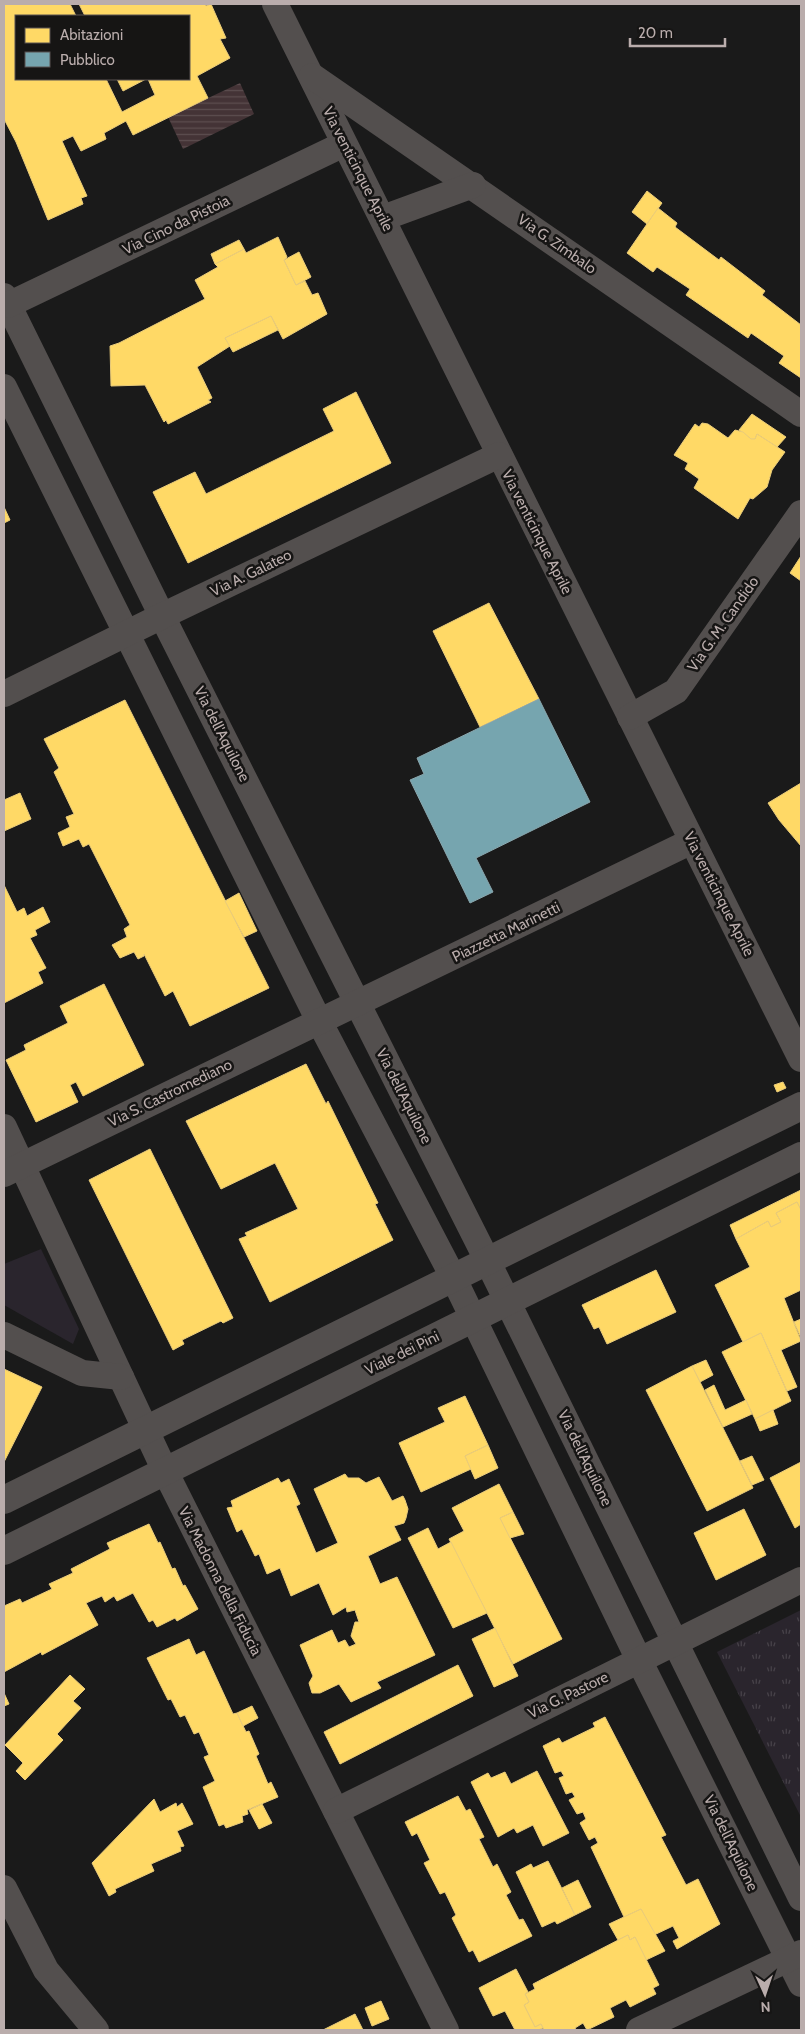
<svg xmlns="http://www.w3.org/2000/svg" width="805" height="2034" font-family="Cabin,sans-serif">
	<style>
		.grass { fill: url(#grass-tufts) }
		.park { fill: #2a252d }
		.water { fill: url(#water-rules) }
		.homes { fill: #ffd966; stroke: #eacc7b }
		.public { fill: #76a5af; stroke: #8aa7ae }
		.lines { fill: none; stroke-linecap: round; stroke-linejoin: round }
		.minor { stroke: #534f4e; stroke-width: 26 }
		.tertiary { stroke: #534f4e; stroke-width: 28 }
		.labels { text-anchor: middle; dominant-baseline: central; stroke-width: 5; stroke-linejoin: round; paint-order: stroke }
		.street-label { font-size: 15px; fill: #baadac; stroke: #161514 }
	</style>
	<defs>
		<pattern id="grass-tufts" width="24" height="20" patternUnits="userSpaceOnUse" patternTransform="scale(1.25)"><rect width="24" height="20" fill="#2a252d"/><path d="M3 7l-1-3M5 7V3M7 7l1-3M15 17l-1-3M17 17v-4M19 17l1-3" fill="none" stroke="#474249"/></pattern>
		<pattern id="water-rules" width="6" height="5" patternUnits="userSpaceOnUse" patternTransform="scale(1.25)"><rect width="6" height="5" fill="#443336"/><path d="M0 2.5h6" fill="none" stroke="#5d4e50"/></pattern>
	</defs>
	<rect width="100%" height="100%" fill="#1a1a1a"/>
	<path class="grass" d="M801 1610V1817L717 1652Z"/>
	<path class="park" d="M41 1249 79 1329 73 1344 4 1305V1264Z"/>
	<path class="water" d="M240 83 254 114 183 149 168 117Z"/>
	<g class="homes">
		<path d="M4 4H70L76 16H16V79H106L122 112 155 95 148 79H189V16H85L79 4H205L206 6 211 4 226 38 220 39 230 58 197 76 208 98 133 135 126 121 104 133 106 139 81 151 73 136 62 141 87 196 81 198 83 204 48 220 16 142 4 119Z"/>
		<path d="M117 79H146L123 91Z"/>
		<path d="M647 191 662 203 647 224 632 212Z"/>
		<path d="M658 208 677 223 675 227 719 260 721 257 765 291 762 295 801 325V378L779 363 784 356 751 333 748 338 686 295 690 289 657 267 653 272 627 253Z"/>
		<path d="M278 237 287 257 284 260 296 285 305 281 312 295 318 293 327 314 283 339 271 316 225 338 230 346 197 367 212 398 208 400 211 402 168 424 166 420 164 422 145 385 111 386 110 346 119 343 205 299 195 280 218 267 215 264 244 249 246 253Z"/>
		<path d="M239 240 244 249 215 264 211 254Z"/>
		<path d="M299 252 311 277 296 285 284 260Z"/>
		<path d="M271 316 278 330 233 352 225 338Z"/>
		<path d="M356 392 391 463 188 563 153 492 195 472 206 494 334 431 323 409Z"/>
		<path d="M752 414 786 437 777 447 757 434 755 439H751L739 430Z"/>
		<path d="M702 423 708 424 728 438 735 430 743 432 751 439H755L757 434 785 452 772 470 767 487 753 499 750 498 738 519 694 488 699 479 685 469 688 463 674 455 695 424 699 427Z"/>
		<path d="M4 507 10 520 4 523Z"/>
		<path d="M801 556V581L790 573Z"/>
		<path d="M489 603 539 699 480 727 433 631Z"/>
		<path d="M125 700 269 988 190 1026 173 991 165 996 144 954V956L138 959 134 952 120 958 112 945 127 937 124 929 130 925 89 844 83 847 79 839 63 846 58 833 70 827 66 817 74 814 54 772 59 768 44 739Z"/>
		<path d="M801 783V846L779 820 768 803Z"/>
		<path d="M20 793 31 819 4 831V800Z"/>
		<path d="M4 885 17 912 24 908 27 916 43 907 50 922 35 930 37 935 30 938 46 968 38 972 43 983 4 1003Z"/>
		<path d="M239 893 257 931 244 937 225 901Z"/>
		<path d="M104 984 144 1065 83 1096 76 1082 70 1085 78 1102 36 1122 6 1060 26 1050 24 1045 68 1023 60 1006Z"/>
		<path d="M306 1064 326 1104 328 1101 378 1203 375 1204 393 1240 270 1302 239 1239 247 1236 245 1233 298 1209 275 1163 221 1189 186 1121Z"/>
		<path d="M783 1082 786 1088 777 1092 774 1085Z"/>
		<path d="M150 1149 233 1318 223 1323 221 1321 182 1340 184 1344 173 1350 89 1180Z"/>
		<path d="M801 1190V1210L797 1202 776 1213 781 1222 771 1227 768 1221 736 1239 730 1225Z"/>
		<path d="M797 1202 801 1210V1290L784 1298 801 1341 781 1350 797 1387 787 1391 761 1333 743 1342 715 1285 750 1267 736 1239 768 1221 771 1227 781 1222 776 1213Z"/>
		<path d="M656 1270 676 1312 607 1344 599 1327 594 1329 582 1305Z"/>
		<path d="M801 1319V1338L794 1322Z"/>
		<path d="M761 1333 791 1401 755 1419 722 1352Z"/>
		<path d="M706 1360 713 1375 700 1382 692 1366Z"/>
		<path d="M692 1366 753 1488 707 1511 646 1390Z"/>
		<path d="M4 1369 42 1387 4 1462Z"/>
		<path d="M714 1385 725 1410 746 1400 752 1414 723 1427 705 1390Z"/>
		<path d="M465 1396 488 1445 465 1456 471 1469 421 1492 399 1443 445 1422 438 1408Z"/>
		<path d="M773 1410 778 1424 760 1431 755 1419Z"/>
		<path d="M488 1445 498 1468 475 1479 465 1456Z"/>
		<path d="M752 1456 764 1480 752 1485 740 1461Z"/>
		<path d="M801 1462V1524L795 1528 770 1478Z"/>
		<path d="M345 1474 348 1478H359L366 1483 379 1477 392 1501 403 1496 405 1500 408 1509 406 1518 404 1523 394 1526 401 1540 368 1556 380 1584 397 1577 435 1655 377 1682 381 1688 351 1702 339 1684 320 1693H312L309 1683 313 1676 300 1645 332 1630 338 1643 345 1640 349 1647 356 1644 351 1636 355 1622H359L355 1610 347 1612 346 1607 333 1615 319 1583 291 1596 280 1568 267 1574 259 1554 255 1556 242 1529 237 1532 227 1508 233 1507 231 1501 278 1478 281 1483 289 1479 300 1504 296 1506 316 1553 338 1543 314 1489Z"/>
		<path d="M499 1484 513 1512 500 1518 562 1639 513 1664 449 1539 464 1531 452 1508Z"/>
		<path d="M744 1509 766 1555 716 1580 694 1533Z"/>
		<path d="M513 1512 524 1534 510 1538 500 1518Z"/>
		<path d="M149 1524 158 1543 160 1542 172 1569 175 1568 183 1586 185 1585 198 1609 177 1621 175 1618 157 1627 153 1620 149 1622 133 1593 117 1601 114 1596 105 1602 102 1596 86 1603 98 1625 42 1655 41 1652 4 1672V1606L20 1599 22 1603 52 1589 49 1584 73 1573 71 1569 110 1549 107 1543Z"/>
		<path d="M428 1528 438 1549 451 1542 487 1613 453 1628 408 1538Z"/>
		<path d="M495 1628 518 1676 494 1687 472 1639Z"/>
		<path d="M189 1639 196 1655 204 1651 233 1714 237 1713 246 1732 249 1731 259 1754 256 1756 268 1784 271 1782 278 1797 247 1810 248 1814 242 1816 243 1822 226 1828 224 1824 219 1826 203 1787 215 1781 204 1757 209 1755 199 1732 194 1734 185 1715 180 1717 171 1699 168 1700 147 1658Z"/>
		<path d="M458 1665 473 1696 340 1764 324 1732Z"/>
		<path d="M70 1675 85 1689 73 1701 81 1708 57 1734 63 1740 25 1780 16 1771 23 1763 5 1745Z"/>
		<path d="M4 1693 9 1704 4 1706Z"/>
		<path d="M252 1706 258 1718 243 1726 237 1713Z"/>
		<path d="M605 1717 666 1835 661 1837 686 1885 698 1879 720 1924 677 1949 673 1941 679 1938 673 1926 654 1935 641 1909 624 1917 591 1847 598 1843 595 1837 589 1840 580 1823 586 1819 583 1812 577 1814 569 1800 575 1797 572 1792 566 1794 559 1778 564 1776 561 1771 555 1773 543 1746 559 1738 562 1743 595 1727 593 1723Z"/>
		<path d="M537 1771 569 1833 543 1846 533 1825 517 1833 514 1828 498 1837 471 1782 488 1773 491 1778 505 1772 511 1784Z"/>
		<path d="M458 1796 466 1811 470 1809 484 1837 479 1839 493 1867 497 1864 511 1892 506 1895 519 1920 523 1919 532 1936 479 1962 473 1950 469 1952 452 1918 456 1915 445 1892 440 1894 424 1863 430 1860 417 1833 412 1836 405 1822Z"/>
		<path d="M154 1799 160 1812 176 1803 177 1807 182 1803 193 1824 177 1831 184 1846 180 1847 181 1851 151 1864 154 1871 115 1889 116 1892 109 1896 92 1863Z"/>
		<path d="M262 1804 272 1823 259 1829 249 1810Z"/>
		<path d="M548 1861 575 1915 557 1924 555 1921 542 1927 516 1872 531 1864 533 1868Z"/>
		<path d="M578 1880 591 1907 575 1915 562 1888Z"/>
		<path d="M641 1909 665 1951 646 1960 635 1937 630 1940 628 1935 618 1940 609 1924Z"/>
		<path d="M628 1935 630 1940 635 1937 659 1985 653 1988 656 1994 630 2007 626 2000 610 2008 614 2017 587 2030 583 2023 575 2028 576 2030H544L541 2024 535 2027 524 2005 529 2002 525 1994 535 1989 533 1984Z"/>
		<path d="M516 1969 528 1992 525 1994 529 2002 524 2005 535 2027 541 2024 543 2028 538 2030H515L505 2011 493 2016 479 1988Z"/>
		<path d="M381 2001 389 2019 372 2026 365 2008Z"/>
		<path d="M355 2014 363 2030H323Z"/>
	</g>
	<path class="public" d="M539 699 590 802 476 858 493 892 470 903 410 780 424 774 417 758Z"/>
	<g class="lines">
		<g class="minor">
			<path d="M275 4 801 1059"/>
			<path d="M312 76 801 414"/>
			<path d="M383 218 473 185"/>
			<path d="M4 296 162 616 487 1260 801 1898"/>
			<path d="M8 305 344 144"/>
			<path d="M4 387 319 1021 453 1277 639 1660 801 1984"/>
			<path d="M4 694 162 616 499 455"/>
			<path d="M630 717 676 691 801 513"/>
			<path d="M4 1127 165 1471 446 2030"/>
			<path d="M4 1174 692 841"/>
			<path d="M4 1335 82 1373 121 1377"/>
			<path d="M336 1811 801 1580"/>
			<path d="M4 1888 46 1970 96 2030"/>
			<path d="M639 2030 801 1953"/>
		</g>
		<g class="tertiary">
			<path d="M4 1500 801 1106"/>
			<path d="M4 1551 801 1156"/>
		</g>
	</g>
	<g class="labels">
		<g class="street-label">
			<text transform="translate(358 169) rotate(63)">Via venticinque Aprile</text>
			<text transform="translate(176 225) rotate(-26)">Via Cino da Pistoia</text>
			<text transform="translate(557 244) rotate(35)">Via G. Zimbalo</text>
			<text transform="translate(537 532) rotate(63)">Via venticinque Aprile</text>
			<text transform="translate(251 573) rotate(-26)">Via A. Galateo</text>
			<text transform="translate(723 624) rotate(-55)">Via G. M. Candido</text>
			<text transform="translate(222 734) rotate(63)">Via dell'Aquilone</text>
			<text transform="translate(719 894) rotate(63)">Via venticinque Aprile</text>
			<text transform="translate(506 932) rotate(-26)">Piazzetta Marinetti</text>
			<text transform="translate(170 1093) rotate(-26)">Via S. Castromediano</text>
			<text transform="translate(404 1096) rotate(63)">Via dell'Aquilone</text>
			<text transform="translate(402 1353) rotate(-26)">Viale dei Pini</text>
			<text transform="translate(585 1458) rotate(64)">Via dell'Aquilone</text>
			<text transform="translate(220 1581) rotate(63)">Via Madonna della Fiducia</text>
			<text transform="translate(568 1695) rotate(-26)">Via G. Pastore</text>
			<text transform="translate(731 1843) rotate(64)">Via dell'Aquilone</text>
		</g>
	</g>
	<rect width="805" height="2034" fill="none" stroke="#baadac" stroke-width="10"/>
	<rect x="15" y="15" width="175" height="65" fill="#161514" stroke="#585251"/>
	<rect x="25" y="28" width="25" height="15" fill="#ffd966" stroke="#585251"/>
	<text x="60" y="40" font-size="15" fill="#baadac">Abitazioni</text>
	<rect x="25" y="52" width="25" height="15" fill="#76a5af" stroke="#585251"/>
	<text x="60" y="65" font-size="15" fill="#baadac">Pubblico</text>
	<g transform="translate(765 1994) rotate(177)" stroke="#161514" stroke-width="4" paint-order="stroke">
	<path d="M0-4L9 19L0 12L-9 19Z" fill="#baadac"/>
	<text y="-8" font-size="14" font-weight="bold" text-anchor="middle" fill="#baadac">N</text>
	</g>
	<path d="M630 38v8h95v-8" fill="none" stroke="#baadac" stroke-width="2.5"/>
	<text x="638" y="38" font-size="15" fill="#baadac" stroke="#161514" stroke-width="4" paint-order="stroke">20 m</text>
</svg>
